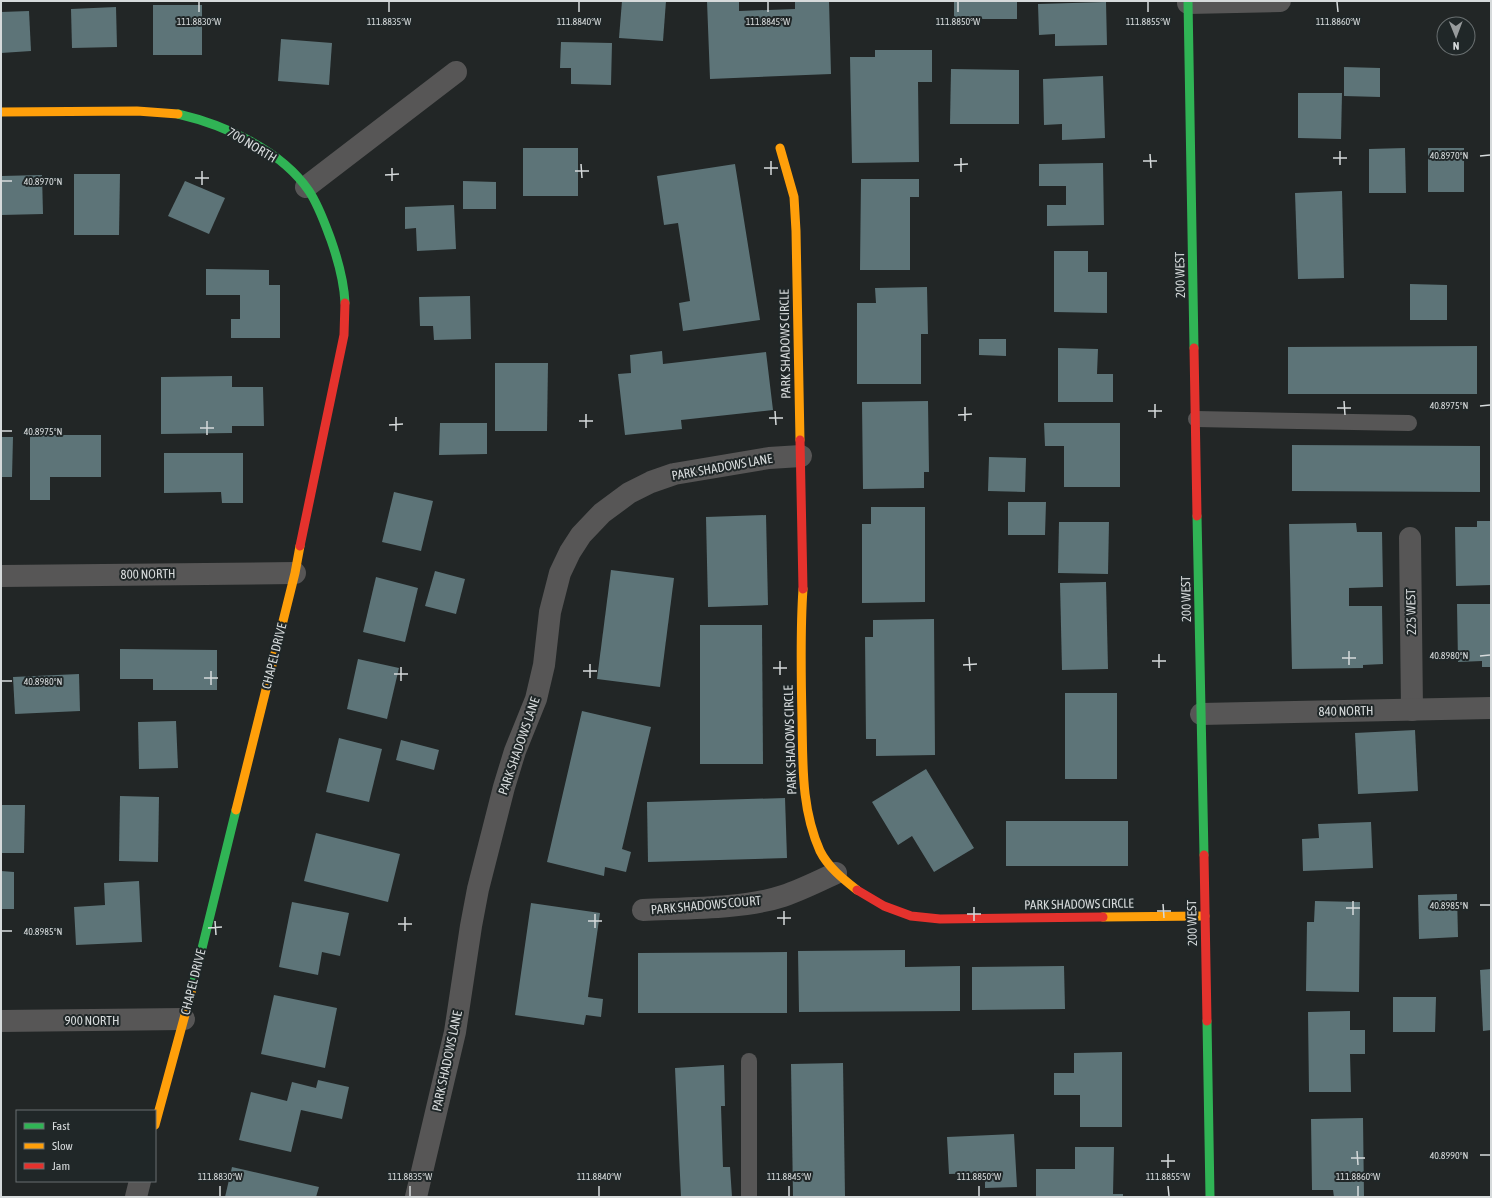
<svg xmlns="http://www.w3.org/2000/svg" width="1492" height="1198" font-family="'Asap Condensed',sans-serif">
	<style>
		.building { fill: #5d7478 }
		.lines { fill: none; stroke-linecap: round; stroke-linejoin: round }
		.lane { stroke: #575656; stroke-width: 16 }
		.street { stroke: #575656; stroke-width: 22 }
		.fast { stroke: #30b455; stroke-width: 9 }
		.slow { stroke: #ff9f0a; stroke-width: 9 }
		.jam { stroke: #e5322d; stroke-width: 9 }
		.ticks { fill: none; stroke: #d6dadb; stroke-width: 1.5 }
		.labels { text-anchor: middle; dominant-baseline: central; stroke-width: 4; stroke-linejoin: round; paint-order: stroke }
		.street-label { font-size: 13px; fill: #d6dadb; stroke: #202728 }
		.ticks-label { font-size: 10px; text-anchor: middle; fill: #d6dadb; stroke: #202728; stroke-width: 4; stroke-linejoin: round; paint-order: stroke }
	</style>
	<rect width="100%" height="100%" fill="#222626"/>
	<g class="building">
		<path d="M622 1H666L663 41 619 38Z"/>
		<path d="M707 1H739V11L795 9V1H829L831 74 710 79Z"/>
		<rect x="954" y="1" width="63" height="18"/>
		<path d="M1106 2 1107 45 1055 46V34L1039 35 1038 4Z"/>
		<rect x="153" y="5" width="49" height="50"/>
		<path d="M116 7 117 47 72 48 71 9Z"/>
		<path d="M29 11 31 51 1 53V12Z"/>
		<path d="M281 39 332 43 329 85 278 81Z"/>
		<path d="M561 42 612 43 611 85 571 84V68H560Z"/>
		<path d="M875 50H932V82H918L919 162 852 163 850 57H875Z"/>
		<path d="M1344 67 1380 68V97L1344 96Z"/>
		<path d="M951 69 1019 70V124H950Z"/>
		<path d="M1103 76 1105 138 1062 140V124L1044 125 1043 79Z"/>
		<path d="M1298 93H1342L1341 139 1298 138Z"/>
		<rect x="523" y="148" width="55" height="48"/>
		<path d="M1405 148 1406 193H1369V149Z"/>
		<rect x="1428" y="148" width="36" height="44"/>
		<path d="M1103 163 1104 225 1047 226V205H1066V186H1039V164Z"/>
		<path d="M735 164 760 320 683 331 679 303 690 301 678 223 664 225 657 176Z"/>
		<path d="M74 174H120L119 235H74Z"/>
		<path d="M42 175 43 214 1 215V176Z"/>
		<path d="M861 179H919V197H910V270H860Z"/>
		<path d="M185 181 225 198 209 234 168 216Z"/>
		<path d="M463 181 496 182V209H463Z"/>
		<path d="M1342 191 1344 278 1298 279 1295 193Z"/>
		<path d="M454 205 456 249 417 251 416 228 405 229V207Z"/>
		<path d="M1054 251H1088V272H1107V313L1054 312Z"/>
		<path d="M206 269 269 270V285H280V338H231V319H240V295H206Z"/>
		<path d="M1410 284 1447 285V320H1410Z"/>
		<path d="M927 287 928 334H921V384H857V303H876L875 288Z"/>
		<path d="M470 296 471 339 434 340 433 326H420L419 297Z"/>
		<path d="M979 339H1006V356L979 355Z"/>
		<path d="M1477 346V394H1288V347Z"/>
		<path d="M1058 348 1098 349 1097 374H1113V402H1058Z"/>
		<path d="M662 351 663 364 766 352 773 410 681 420 682 429 625 435 618 374 631 373 630 355Z"/>
		<path d="M495 363H548L547 431H495Z"/>
		<path d="M232 376V387H263L264 426H232V433L161 434V377Z"/>
		<path d="M928 401 929 472H924V488L863 489 862 402Z"/>
		<path d="M440 423H487V454L439 455Z"/>
		<path d="M1044 423H1120V487H1064V446H1045Z"/>
		<path d="M30 435H101V477H50V500H30Z"/>
		<path d="M1 437H13L12 477H1Z"/>
		<path d="M1292 445 1480 446V492L1292 491Z"/>
		<path d="M164 453H243V503H222L221 492 164 493Z"/>
		<path d="M989 457 1026 458 1025 492 988 491Z"/>
		<path d="M394 492 433 501 421 551 382 542Z"/>
		<path d="M1008 502H1046L1045 535H1008Z"/>
		<path d="M871 507H925V602L862 603V524H871Z"/>
		<path d="M766 515 768 605 708 607 706 517Z"/>
		<path d="M1477 521H1491V585L1456 586 1455 527H1477Z"/>
		<path d="M1059 522H1109L1108 574 1058 573Z"/>
		<path d="M1356 523 1357 532H1382L1383 587 1349 588V606H1382L1383 664 1363 665V668L1292 669 1289 524Z"/>
		<path d="M611 570 674 578 660 687 597 679Z"/>
		<path d="M435 571 465 579 456 614 425 606Z"/>
		<path d="M376 577 418 588 405 642 363 632Z"/>
		<path d="M1106 582 1108 669 1062 670 1060 583Z"/>
		<path d="M1457 604H1491V667H1482V661L1458 662Z"/>
		<path d="M934 619 935 755 876 756V739H866L865 637H873V620Z"/>
		<path d="M700 625H762L763 764H700Z"/>
		<path d="M120 649 217 650V690H153V679H120Z"/>
		<path d="M358 659 399 668 387 719 347 709Z"/>
		<path d="M79 674 80 711 15 714 13 677Z"/>
		<rect x="1065" y="693" width="52" height="86"/>
		<path d="M582 711 651 727 622 849 631 852 626 872 605 867 604 876 547 862Z"/>
		<path d="M176 721 178 768 139 769 138 722Z"/>
		<path d="M1415 730 1418 791 1358 794 1355 733Z"/>
		<path d="M339 738 382 749 369 802 326 792Z"/>
		<path d="M401 740 439 750 434 770 396 760Z"/>
		<path d="M926 769 974 848 934 872 912 836 898 845 872 802Z"/>
		<path d="M120 796 159 797 158 862 119 861Z"/>
		<path d="M785 798 787 858 648 862 647 802Z"/>
		<path d="M1 805H25L24 853H1Z"/>
		<rect x="1006" y="821" width="122" height="45"/>
		<path d="M1371 822 1373 868 1303 871 1302 839 1319 838 1318 824Z"/>
		<path d="M316 833 400 854 388 902 304 881Z"/>
		<path d="M1 871 14 872V909H1Z"/>
		<path d="M139 881 142 942 76 945 74 907 105 905 104 883Z"/>
		<path d="M1457 894 1458 937 1419 939 1418 895Z"/>
		<path d="M1315 901 1360 902 1359 992 1306 991 1307 922H1314Z"/>
		<path d="M292 902 349 913 340 956 322 952 318 975 279 967Z"/>
		<path d="M531 903 600 913 588 997 603 999 601 1017 586 1015 584 1025 515 1015Z"/>
		<path d="M905 950V967L960 966V1011L799 1012 798 951Z"/>
		<path d="M787 952V1013H638V953Z"/>
		<path d="M1064 966 1065 1009 972 1010V967Z"/>
		<path d="M1491 969V1030L1483 1031 1480 970Z"/>
		<path d="M274 995 337 1008 325 1068 261 1054Z"/>
		<path d="M1393 997H1436L1435 1032H1393Z"/>
		<path d="M1350 1011V1030H1365V1054H1350L1351 1092H1309L1308 1012Z"/>
		<path d="M1122 1052V1127H1080V1095H1054V1073H1074V1053Z"/>
		<path d="M843 1063 845 1197H793L791 1064Z"/>
		<path d="M724 1065 725 1106H721L723 1167H730L732 1197H681L675 1068Z"/>
		<path d="M318 1080 349 1087 342 1119 301 1110 291 1152 239 1140 251 1092 287 1101 292 1082 316 1088Z"/>
		<path d="M1363 1118 1364 1197H1334L1333 1190H1312L1311 1119Z"/>
		<path d="M1014 1134 1017 1187 985 1188V1173L949 1174 947 1137Z"/>
		<path d="M1075 1147H1114L1113 1194H1123V1197H1036V1169H1075Z"/>
		<path d="M232 1167 319 1187 316 1197H225Z"/>
	</g>
	<g class="lines">
		<g class="lane">
			<path d="M1196 419 1409 423"/>
			<path d="M749 1061V1197"/>
		</g>
		<g class="street">
			<path d="M1188 3 1280 1"/>
			<path d="M306 187 456 72"/>
			<path d="M1410 538 1412 710"/>
			<path d="M1 576 295 573"/>
			<path d="M1201 714 1491 708"/>
			<path d="M643 910C685 908 744 909 783 896 801 890 819 881 836 873"/>
			<path d="M1 1021 184 1019"/>
			<path d="M136 1197 140 1181"/>
			<path d="M416 1197 455 1032 471 926 478 889 504 787 515 751 536 699 544 665 550 612 560 573 570 552 581 535 602 513 629 493 651 482 674 474 769 458 801 456"/>
		</g>
		<g class="fast">
			<path d="M1188 1 1194 348"/>
			<path d="M178 114C225 125 281 150 309 191 319 206 325 224 331 240 338 260 344 281 345 303"/>
			<path d="M1197 516 1204 855"/>
			<path d="M192 989 236 810"/>
			<path d="M1207 1021 1210 1197"/>
		</g>
		<g class="slow">
			<path d="M1 112 137 111 178 114"/>
			<path d="M780 148 794 197 796 231 800 440"/>
			<path d="M803 589C800 632 801 676 802 719 803 765 801 808 820 851 828 867 843 879 857 890"/>
			<path d="M236 810 295 573 300 546"/>
			<path d="M1103 917 1205 916"/>
			<path d="M155 1125 192 989"/>
		</g>
		<g class="jam">
			<path d="M1194 348 1197 516"/>
			<path d="M800 440 803 589"/>
			<path d="M300 546 344 335 345 303"/>
			<path d="M1204 855 1207 1021"/>
			<path d="M857 890 884 906 911 916 940 919 1103 917"/>
		</g>
	</g>
	<path class="ticks" d="M199 2V12M389 2V12M579 2V12M768 2V12M958 2V12M1148 2V12M1337 2 1338 12M1340 151V165M1150 154 1151 168M1480 156 1490 155M961 158V172M1333 158H1347M771 161V175M1143 161H1157M581 164 582 178M954 165 968 164M392 168V181M764 168H778M202 171V185M575 171H589M385 175 399 174M195 178H209M2 181H12M1344 401 1345 415M1155 404V418M1480 406 1490 405M965 407V421M1337 408H1351M775 411 776 425M1148 411H1162M586 414V428M958 415 972 414M396 417V431M769 418H783M207 421V435M579 421H593M389 425 403 424M200 428H214M2 431H12M1349 651V665M1159 654V668M1480 656 1490 655M969 657 970 671M1342 658H1356M780 661V675M1152 661H1166M590 664V678M963 665 977 664M401 667V681M773 668H787M211 671V685M583 671H597M394 674H408M204 678H218M2 681H12M1353 901V915M1163 904 1164 918M1480 905H1490M974 907V921M1346 908H1360M784 911V925M1157 911H1171M595 914V928M967 914H981M405 917V931M777 918H791M215 921 216 935M588 921H602M398 924H412M208 928 222 927M2 931H12M1357 1151 1358 1165M1168 1154V1168M1480 1155H1490M1351 1158H1365M1161 1161H1175M220 1186V1196M410 1186V1196M599 1186V1196M789 1186V1196M979 1186V1196M1168 1186 1169 1196M1358 1186V1196"/>
	<g class="labels">
		<g class="street-label">
			<text transform="translate(252 145) rotate(31)">700 NORTH</text>
			<text transform="translate(1180 275) rotate(-91)">200 WEST</text>
			<text transform="translate(785 344) rotate(-91)">PARK SHADOWS CIRCLE</text>
			<text transform="translate(722 467) rotate(-10)">PARK SHADOWS LANE</text>
			<text transform="translate(148 574) rotate(-1)">800 NORTH</text>
			<text transform="translate(1186 599) rotate(-91)">200 WEST</text>
			<text transform="translate(1411 612) rotate(-91)">225 WEST</text>
			<text transform="translate(274 656) rotate(-76)">CHAPEL DRIVE</text>
			<text transform="translate(1346 711) rotate(-1)">840 NORTH</text>
			<text transform="translate(790 740) rotate(-92)">PARK SHADOWS CIRCLE</text>
			<text transform="translate(519 746) rotate(-71)">PARK SHADOWS LANE</text>
			<text transform="translate(1079 904) rotate(-1)">PARK SHADOWS CIRCLE</text>
			<text transform="translate(706 905) rotate(-5)">PARK SHADOWS COURT</text>
			<text transform="translate(1192 923) rotate(-91)">200 WEST</text>
			<text transform="translate(193 982) rotate(-76)">CHAPEL DRIVE</text>
			<text x="92" y="1020">900 NORTH</text>
			<text transform="translate(447 1061) rotate(-78)">PARK SHADOWS LANE</text>
		</g>
	</g>
	<g class="ticks-label">
		<text x="199" y="25">111.8830°W</text>
		<text x="389" y="25">111.8835°W</text>
		<text x="579" y="25">111.8840°W</text>
		<text x="768" y="25">111.8845°W</text>
		<text x="958" y="25">111.8850°W</text>
		<text x="1148" y="25">111.8855°W</text>
		<text x="1338" y="25">111.8860°W</text>
		<text x="1449" y="159">40.8970°N</text>
		<text x="43" y="185">40.8970°N</text>
		<text x="1449" y="409">40.8975°N</text>
		<text x="43" y="435">40.8975°N</text>
		<text x="1449" y="659">40.8980°N</text>
		<text x="43" y="685">40.8980°N</text>
		<text x="1449" y="909">40.8985°N</text>
		<text x="43" y="935">40.8985°N</text>
		<text x="1449" y="1159">40.8990°N</text>
		<text x="220" y="1180">111.8830°W</text>
		<text x="410" y="1180">111.8835°W</text>
		<text x="599" y="1180">111.8840°W</text>
		<text x="789" y="1180">111.8845°W</text>
		<text x="979" y="1180">111.8850°W</text>
		<text x="1168" y="1180">111.8855°W</text>
		<text x="1358" y="1180">111.8860°W</text>
	</g>
	<rect width="1492" height="1198" fill="none" stroke="#d6dadb" stroke-width="4"/>
	<rect x="16" y="1110" width="140" height="72" fill="#202728" stroke="#696f70"/>
	<rect x="24" y="1123" width="20" height="6" fill="#30b455" stroke="#696f70"/>
	<text x="52" y="1130" font-size="12" fill="#d6dadb">Fast</text>
	<rect x="24" y="1143" width="20" height="6" fill="#ff9f0a" stroke="#696f70"/>
	<text x="52" y="1150" font-size="12" fill="#d6dadb">Slow</text>
	<rect x="24" y="1163" width="20" height="6" fill="#e5322d" stroke="#696f70"/>
	<text x="52" y="1170" font-size="12" fill="#d6dadb">Jam</text>
	<g transform="translate(1456 36) rotate(179)"><circle r="19" fill="#202728" stroke="#696f70"/>
	<path d="M0-3L7 15L0 10L-7 15Z" fill="#979b9c"/>
	<text y="-6" font-size="11" font-weight="bold" text-anchor="middle" fill="#d6dadb">N</text>
	</g>
</svg>
